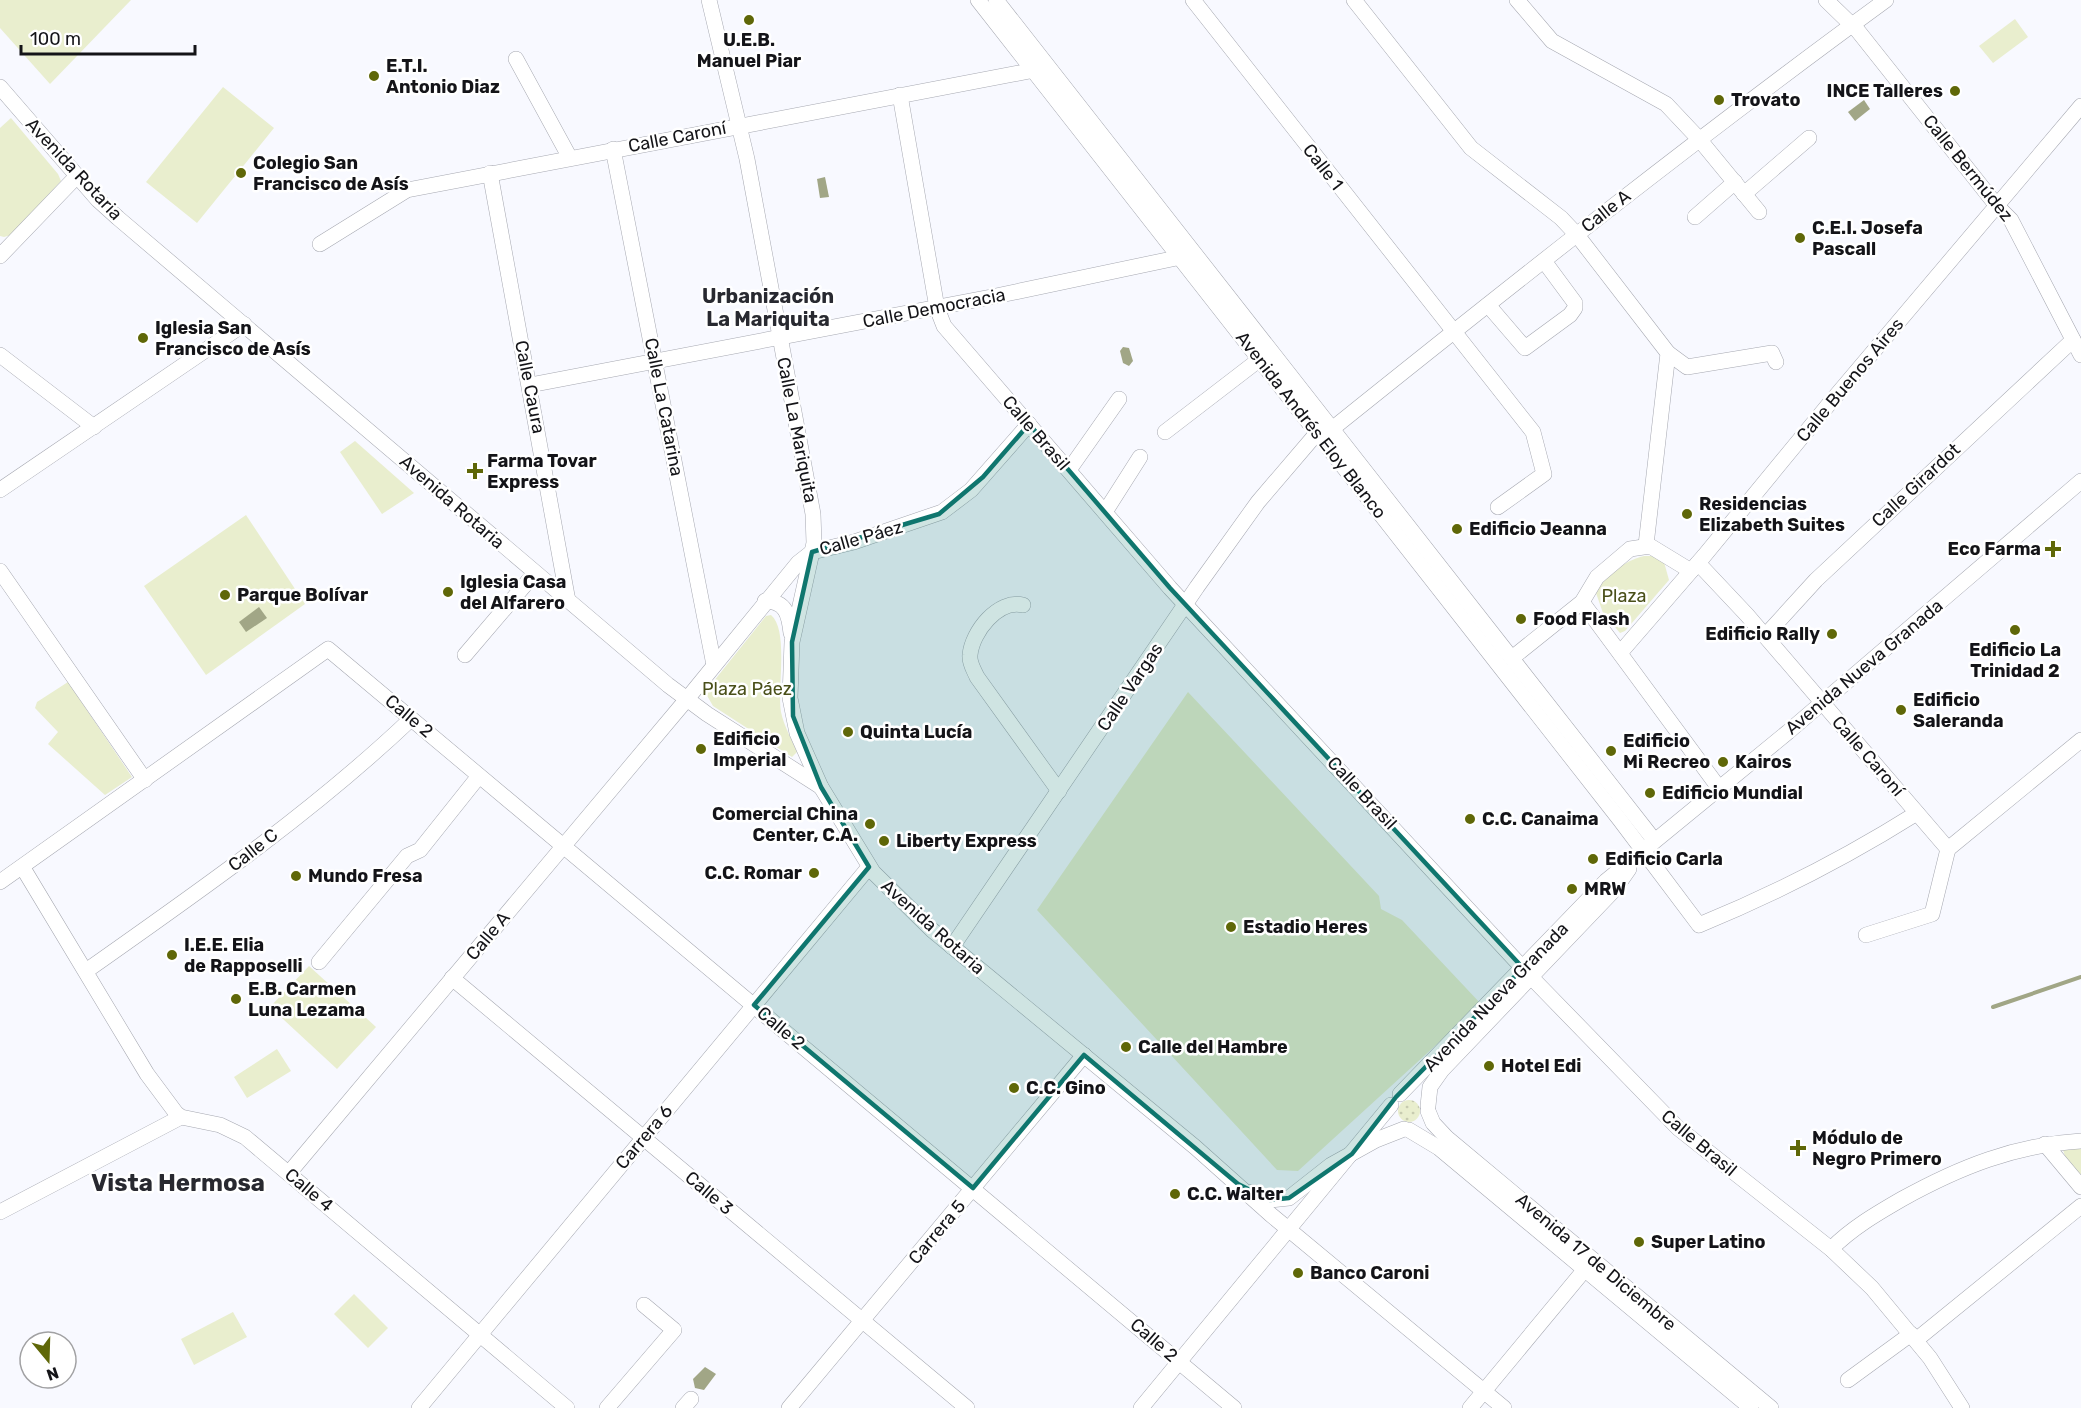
<svg xmlns="http://www.w3.org/2000/svg" width="2081" height="1408" font-family="Rubik,sans-serif">
	<style>
		.grass { fill: url(#grass-dots) }
		.green { fill: #e9eece }
		.water { fill: #a1a686 }
		.lines { fill: none; stroke-linecap: round; stroke-linejoin: round }
		.stream { stroke: #a1a686; stroke-width: 4 }
		.minor-casing { stroke: #a6a8b1; stroke-width: 16 }
		.minor { stroke: #fff; stroke-width: 15 }
		.marked { fill: #0f766e; fill-opacity: 0.2; stroke: #0f766e; stroke-width: 4.5; stroke-linejoin: round }
		.poi-dot { fill: #5f6708; stroke: #fff; stroke-width: 2 }
		.labels { text-anchor: middle; dominant-baseline: central; stroke-width: 5; stroke-linejoin: round; paint-order: stroke }
		.poi-label { font-size: 18px; font-weight: bold; fill: #141418; stroke: #fff; text-anchor: start }
		.street-label { font-size: 18px; fill: #141418; stroke: #fff }
		.park-label { font-size: 18px; fill: #494f19; stroke: #fff }
		.neighbourhood-label { font-size: 20px; font-weight: bold; fill: #282930; stroke: #fff }
		.district-label { font-size: 24px; font-weight: bold; fill: #282930; stroke: #fff }
	</style>
	<defs>
		<pattern id="grass-dots" width="8" height="8" patternUnits="userSpaceOnUse" patternTransform="scale(1.5)"><rect width="8" height="8" fill="#e9eece"/><path d="M2 2h.1M6 6h.1" fill="none" stroke="#c7cbb0" stroke-width="1.8" stroke-linecap="round"/></pattern>
	</defs>
	<rect width="100%" height="100%" fill="#f8f9ff"/>
	<circle class="grass" cx="1409" cy="1111" r="11"/>
	<g class="green">
		<path d="M0 0H131L50 84 0 28Z"/>
		<path d="M2015 19 2028 37 1993 63 1979 46Z"/>
		<path d="M223 87 274 128 197 223 146 182Z"/>
		<path d="M11 118 58 174 61 181 11 235 4 237 0 236V128Z"/>
		<path d="M355 441 414 493 382 514 340 452Z"/>
		<path d="M246 515 305 604 206 675 144 586Z"/>
		<path d="M1644 556H1654L1664 562 1669 580 1625 631 1620 633 1603 613 1596 593C1605 575 1624 561 1644 556Z"/>
		<path d="M771 615C789 630 777 688 781 712 784 726 791 738 797 752L792 757 713 706 705 692 766 616Z"/>
		<path d="M68 682 132 777 105 795 48 744 58 732 35 708 37 702Z"/>
		<path d="M1188 692 1379 896 1381 909 1402 920 1481 1004 1298 1171 1277 1170 1037 910Z"/>
		<path d="M309 966 376 1027 337 1069 270 1007Z"/>
		<path d="M277 1049 291 1071 247 1098 234 1077Z"/>
		<path d="M2081 1147V1175L2066 1159 2063 1150Z"/>
		<path d="M354 1294 388 1328 368 1348 334 1314Z"/>
		<path d="M233 1312 247 1337 194 1365 181 1339Z"/>
	</g>
	<g class="water">
		<path d="M1864 100 1870 109 1855 121 1848 112Z"/>
		<path d="M825 177 829 197 820 198 817 179Z"/>
		<path d="M1123 347 1129 348 1133 361 1129 366 1123 363 1120 351Z"/>
		<path d="M259 607 267 618 246 632 239 622Z"/>
		<path d="M705 1367 716 1374 704 1390 695 1388 693 1379Z"/>
	</g>
	<g class="lines">
		<path class="stream" d="M1993 1007 2081 977"/>
		<g class="minor-casing">
			<g id="minor">
				<path d="M709 0 747 159 813 514 814 543 792 642 790 698 797 733 821 787 873 872 932 930 1195 1147 1270 1214 1504 1408"/>
				<path d="M978 0 1620 820 1699 925C1775 894 1847 857 1917 813"/>
				<path d="M996 0 1654 840"/>
				<path d="M1193 0 1533 432 1544 474 1498 507"/>
				<path d="M1354 0 1471 148 1561 218 1577 235 1668 353 1646 545"/>
				<path d="M1517 0 1552 41 1666 104 1699 139 1759 212"/>
				<path d="M1826 0 1858 31 1997 206 2011 220 2081 355"/>
				<path d="M516 59 570 158"/>
				<path d="M0 87 98 200 118 218 668 685 707 714 821 787"/>
				<path d="M900 95 937 308 944 326 1170 588 1531 977 1678 1128 1831 1249 1872 1288 1930 1358 1962 1408"/>
				<path d="M613 149 714 665"/>
				<path d="M490 173 568 601"/>
				<path d="M1744 194 1809 138"/>
				<path d="M1695 217 1735 182"/>
				<path d="M320 244 407 190 1040 69"/>
				<path d="M0 256 77 176"/>
				<path d="M1488 305 1525 348 1570 315 1575 308V303L1544 261"/>
				<path d="M1668 353 1687 367 1772 353 1776 362"/>
				<path d="M0 355 94 427"/>
				<path d="M530 385 991 297 1186 256"/>
				<path d="M1165 432 1260 359"/>
				<path d="M1069 470 1119 399"/>
				<path d="M0 490 244 324"/>
				<path d="M1105 512 1140 457"/>
				<path d="M1698 563 1747 615 1948 849"/>
				<path d="M0 571 145 780"/>
				<path d="M765 601C786 601 789 615 791 633"/>
				<path d="M1582 602 1719 788"/>
				<path d="M1023 605C998 599 972 632 970 655 969 663 974 670 977 677L1059 791"/>
				<path d="M1765 636 1816 580 2073 340"/>
				<path d="M1620 653 1704 556 1829 404 2081 106"/>
				<path d="M465 655 535 573"/>
				<path d="M1512 658 1582 602 1597 577 1630 549 1650 546 1691 571"/>
				<path d="M1948 849 2081 740"/>
				<path d="M23 868 147 1074 176 1113 181 1117 220 1125 245 1137 567 1408"/>
				<path d="M0 882 328 649 1234 1408"/>
				<path d="M1866 935 1932 914 1948 849"/>
				<path d="M952 947 1197 587 1258 502 1317 433 1332 429C1514 283 1697 138 1886 0"/>
				<path d="M319 962 407 856 420 850 479 776"/>
				<path d="M86 971C198 892 312 813 411 719"/>
				<path d="M452 978 967 1408"/>
				<path d="M1400 1094 1606 881 1788 732 2081 481"/>
				<path d="M1428 1106 1430 1087 1442 1070 1615 889 1629 869"/>
				<path d="M1428 1111 1433 1123 1447 1138 1771 1408"/>
				<path d="M1409 1130 1439 1148 1751 1408"/>
				<path d="M2045 1144 2081 1187"/>
				<path d="M289 1173 687 699 798 563 812 552 854 542 942 512 971 490 1029 424"/>
				<path d="M1252 1192 1270 1200 1289 1198 1331 1165 1376 1140 1404 1129"/>
				<path d="M0 1212 181 1117"/>
				<path d="M1831 1249C1852 1228 1876 1214 1902 1199 1960 1167 2015 1145 2081 1141"/>
				<path d="M1916 1340 2081 1206"/>
				<path d="M1848 1380 1911 1334"/>
				<path d="M419 1408 869 867"/>
				<path d="M607 1408 674 1330 644 1305"/>
				<path d="M683 1408 691 1399"/>
				<path d="M789 1408 1084 1055"/>
				<path d="M1141 1408 1391 1105"/>
				<path d="M1470 1408 1591 1262"/>
			</g>
		</g>
		<use href="#minor" class="minor"/>
	</g>
	<path class="marked" d="M1029 424 1170 588 1523 968 1396 1097 1352 1154 1289 1198 1270 1200 1238 1184 1084 1055 973 1188 754 1005 869 867 821 787 793 716 792 642 812 552 939 514 983 477Z"/>
	<g class="poi-dot">
		<circle cx="749" cy="20" r="6"/>
		<circle cx="374" cy="76" r="6"/>
		<circle cx="1955" cy="91" r="6"/>
		<circle cx="1719" cy="100" r="6"/>
		<circle cx="241" cy="173" r="6"/>
		<circle cx="1800" cy="238" r="6"/>
		<circle cx="143" cy="338" r="6"/>
		<path d="M472 462h6v6h6v6h-6v6h-6v-6h-6v-6h6z"/>
		<circle cx="1687" cy="514" r="6"/>
		<circle cx="1457" cy="529" r="6"/>
		<path d="M2050 540h6v6h6v6h-6v6h-6v-6h-6v-6h6z"/>
		<circle cx="448" cy="592" r="6"/>
		<circle cx="225" cy="595" r="6"/>
		<circle cx="1521" cy="619" r="6"/>
		<circle cx="2015" cy="630" r="6"/>
		<circle cx="1832" cy="634" r="6"/>
		<circle cx="1901" cy="710" r="6"/>
		<circle cx="848" cy="732" r="6"/>
		<circle cx="701" cy="749" r="6"/>
		<circle cx="1611" cy="751" r="6"/>
		<circle cx="1723" cy="762" r="6"/>
		<circle cx="1650" cy="793" r="6"/>
		<circle cx="1470" cy="819" r="6"/>
		<circle cx="870" cy="824" r="6"/>
		<circle cx="884" cy="841" r="6"/>
		<circle cx="1593" cy="859" r="6"/>
		<circle cx="814" cy="873" r="6"/>
		<circle cx="296" cy="876" r="6"/>
		<circle cx="1572" cy="889" r="6"/>
		<circle cx="1231" cy="927" r="6"/>
		<circle cx="172" cy="955" r="6"/>
		<circle cx="236" cy="999" r="6"/>
		<circle cx="1126" cy="1047" r="6"/>
		<circle cx="1489" cy="1066" r="6"/>
		<circle cx="1014" cy="1088" r="6"/>
		<path d="M1795 1139h6v6h6v6h-6v6h-6v-6h-6v-6h6z"/>
		<circle cx="1175" cy="1194" r="6"/>
		<circle cx="1639" cy="1242" r="6"/>
		<circle cx="1298" cy="1273" r="6"/>
	</g>
	<g class="labels">
		<g class="poi-label">
			<text x="749" y="40" text-anchor="middle">U.E.B.<tspan x="749" dy="21">Manuel Piar</tspan></text>
			<text x="386" y="66">E.T.I.<tspan x="386" dy="21">Antonio Diaz</tspan></text>
			<text x="1943" y="91" text-anchor="end">INCE Talleres</text>
			<text x="1731" y="100">Trovato</text>
			<text x="253" y="163">Colegio San<tspan x="253" dy="21">Francisco de Asís</tspan></text>
			<text x="1812" y="228">C.E.I. Josefa<tspan x="1812" dy="21">Pascall</tspan></text>
			<text x="155" y="328">Iglesia San<tspan x="155" dy="21">Francisco de Asís</tspan></text>
			<text x="487" y="461">Farma Tovar<tspan x="487" dy="21">Express</tspan></text>
			<text x="1699" y="504">Residencias<tspan x="1699" dy="21">Elizabeth Suites</tspan></text>
			<text x="1469" y="529">Edificio Jeanna</text>
			<text x="2041" y="549" text-anchor="end">Eco Farma</text>
			<text x="460" y="582">Iglesia Casa<tspan x="460" dy="21">del Alfarero</tspan></text>
			<text x="237" y="595">Parque Bolívar</text>
			<text x="1533" y="619">Food Flash</text>
			<text x="1820" y="634" text-anchor="end">Edificio Rally</text>
			<text x="2015" y="650" text-anchor="middle">Edificio La<tspan x="2015" dy="21">Trinidad 2</tspan></text>
			<text x="1913" y="700">Edificio<tspan x="1913" dy="21">Saleranda</tspan></text>
			<text x="860" y="732">Quinta Lucía</text>
			<text x="713" y="739">Edificio<tspan x="713" dy="21">Imperial</tspan></text>
			<text x="1623" y="741">Edificio<tspan x="1623" dy="21">Mi Recreo</tspan></text>
			<text x="1735" y="762">Kairos</text>
			<text x="1662" y="793">Edificio Mundial</text>
			<text x="858" y="814" text-anchor="end">Comercial China<tspan x="858" dy="21">Center, C.A.</tspan></text>
			<text x="1482" y="819">C.C. Canaima</text>
			<text x="896" y="841">Liberty Express</text>
			<text x="1605" y="859">Edificio Carla</text>
			<text x="802" y="873" text-anchor="end">C.C. Romar</text>
			<text x="308" y="876">Mundo Fresa</text>
			<text x="1584" y="889">MRW</text>
			<text x="1243" y="927">Estadio Heres</text>
			<text x="184" y="945">I.E.E. Elia<tspan x="184" dy="21">de Rapposelli</tspan></text>
			<text x="248" y="989">E.B. Carmen<tspan x="248" dy="21">Luna Lezama</tspan></text>
			<text x="1138" y="1047">Calle del Hambre</text>
			<text x="1501" y="1066">Hotel Edi</text>
			<text x="1026" y="1088">C.C. Gino</text>
			<text x="1812" y="1138">Módulo de<tspan x="1812" dy="21">Negro Primero</tspan></text>
			<text x="1187" y="1194">C.C. Walter</text>
			<text x="1651" y="1242">Super Latino</text>
			<text x="1310" y="1273">Banco Caroni</text>
		</g>
		<g class="street-label">
			<text transform="translate(677 137) rotate(-11)">Calle Caroní</text>
			<text transform="translate(1323 167) rotate(52)">Calle 1</text>
			<text transform="translate(1968 168) rotate(51)">Calle Bermúdez</text>
			<text transform="translate(74 169) rotate(47)">Avenida Rotaria</text>
			<text transform="translate(1606 211) rotate(-38)">Calle A</text>
			<text transform="translate(934 308) rotate(-11)">Calle Democracia</text>
			<text transform="translate(1850 380) rotate(-50)">Calle Buenos Aires</text>
			<text transform="translate(530 387) rotate(79)">Calle Caura</text>
			<text transform="translate(664 407) rotate(79)">Calle La Catarina</text>
			<text transform="translate(1311 425) rotate(52)">Avenida Andrés Eloy Blanco</text>
			<text transform="translate(797 430) rotate(79)">Calle La Mariquita</text>
			<text transform="translate(1036 433) rotate(49)">Calle Brasil</text>
			<text transform="translate(1916 485) rotate(-43)">Calle Girardot</text>
			<text transform="translate(452 502) rotate(41)">Avenida Rotaria</text>
			<text transform="translate(861 538) rotate(-16)">Calle Páez</text>
			<text transform="translate(1864 667) rotate(-40)">Avenida Nueva Granada</text>
			<text transform="translate(1130 687) rotate(-56)">Calle Vargas</text>
			<text transform="translate(409 716) rotate(40)">Calle 2</text>
			<text transform="translate(1868 756) rotate(49)">Calle Caroní</text>
			<text transform="translate(1362 793) rotate(47)">Calle Brasil</text>
			<text transform="translate(253 850) rotate(-38)">Calle C</text>
			<text transform="translate(933 927) rotate(42)">Avenida Rotaria</text>
			<text transform="translate(488 936) rotate(-50)">Calle A</text>
			<text transform="translate(1496 997) rotate(-46)">Avenida Nueva Granada</text>
			<text transform="translate(781 1028) rotate(40)">Calle 2</text>
			<text transform="translate(644 1137) rotate(-50)">Carrera 6</text>
			<text transform="translate(1699 1143) rotate(40)">Calle Brasil</text>
			<text transform="translate(309 1190) rotate(40)">Calle 4</text>
			<text transform="translate(709 1193) rotate(40)">Calle 3</text>
			<text transform="translate(937 1232) rotate(-50)">Carrera 5</text>
			<text transform="translate(1596 1262) rotate(40)">Avenida 17 de Diciembre</text>
			<text transform="translate(1154 1340) rotate(41)">Calle 2</text>
		</g>
		<g class="park-label">
			<text x="1624" y="596">Plaza</text>
			<text x="747" y="689">Plaza Páez</text>
		</g>
		<g class="neighbourhood-label">
			<text x="768" y="296">Urbanización<tspan x="768" dy="23">La Mariquita</tspan></text>
		</g>
		<g class="district-label">
			<text x="178" y="1183">Vista Hermosa</text>
		</g>
	</g>
	<g transform="translate(48 1360) rotate(161)"><circle r="28" fill="#ffffff" stroke="#a1a1a3" stroke-width="1.5"/>
	<path d="M0-4.5L10 22L0 15L-10 22Z" fill="#5f6708"/>
	<text y="-9" font-size="16" font-weight="bold" text-anchor="middle" fill="#141418">N</text>
	</g>
	<path d="M21 45v9h174v-9" fill="none" stroke="#141418" stroke-width="3"/>
	<text x="30" y="45" font-size="18" fill="#141418" stroke="#ffffff" stroke-width="4.5" paint-order="stroke">100 m</text>
</svg>
